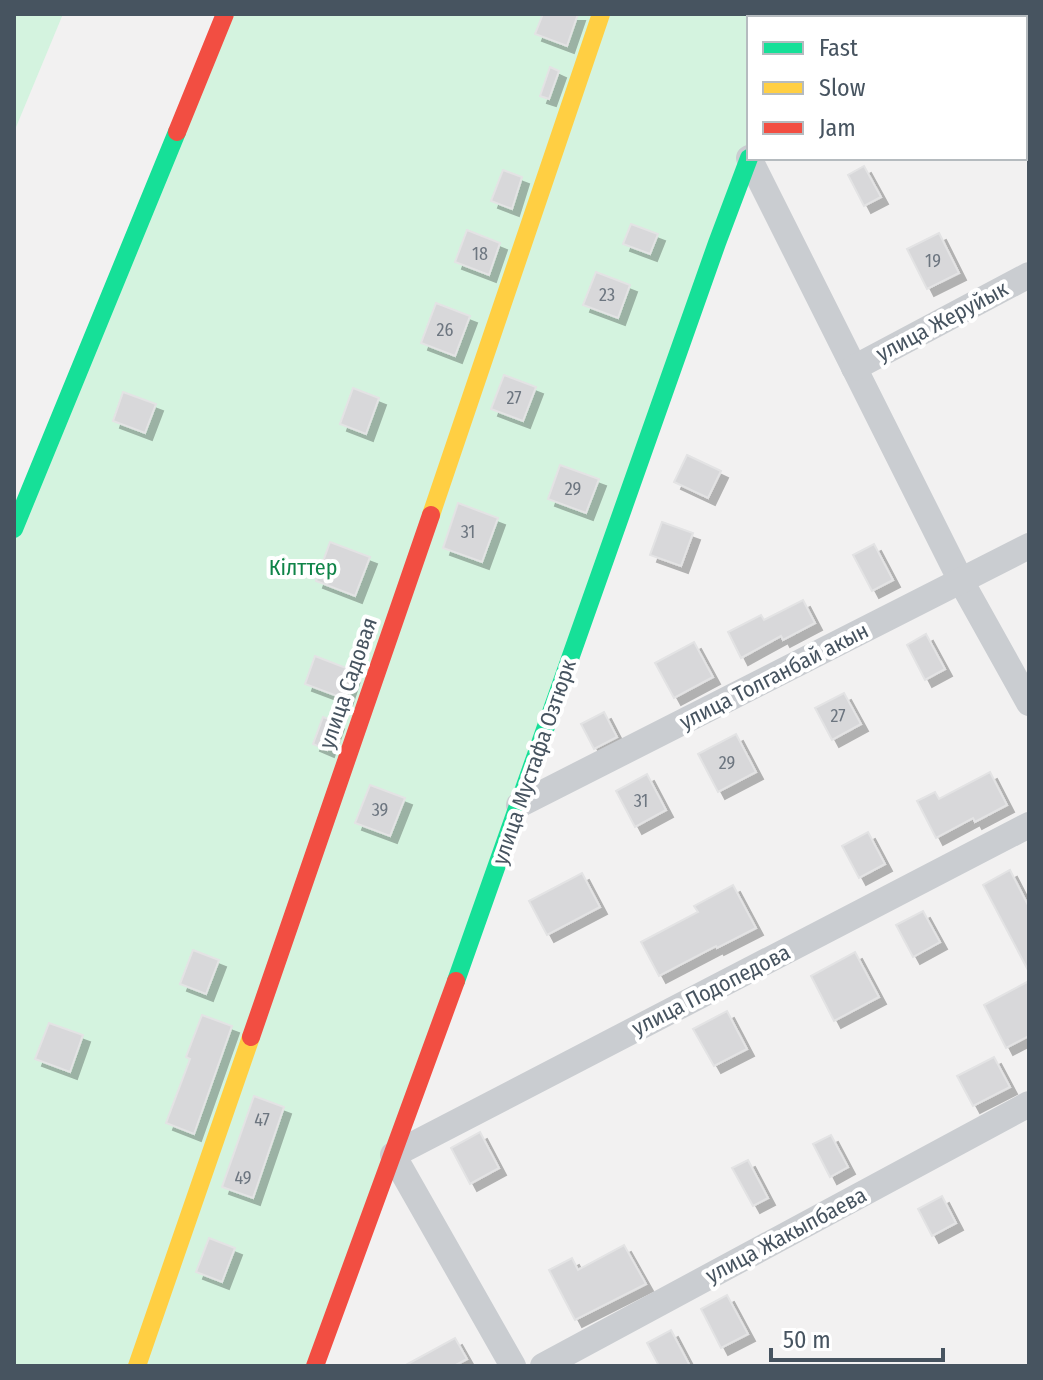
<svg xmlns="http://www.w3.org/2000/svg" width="1043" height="1380" font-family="'Fira Sans Condensed',sans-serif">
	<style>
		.green { fill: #d4f3df }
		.building { fill: #d8d8da; stroke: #e3e3e4; stroke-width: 2; filter: url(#shadow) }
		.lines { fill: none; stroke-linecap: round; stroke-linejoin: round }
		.street { stroke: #cacdd1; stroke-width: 26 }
		.fast { stroke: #16e098; stroke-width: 18 }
		.slow { stroke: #ffcf43; stroke-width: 18 }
		.jam { stroke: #f24e42; stroke-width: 18 }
		.labels { text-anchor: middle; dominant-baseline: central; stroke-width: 8; stroke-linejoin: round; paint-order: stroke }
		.number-label { font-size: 18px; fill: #6d7680 }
		.street-label { font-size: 22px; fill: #475460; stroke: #fff }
		.park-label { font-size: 22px; fill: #0f8448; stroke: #fff }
	</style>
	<defs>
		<filter id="shadow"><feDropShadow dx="7" dy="7" stdDeviation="0" flood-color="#0004"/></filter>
	</defs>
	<rect width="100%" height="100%" fill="#f2f1f1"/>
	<g class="green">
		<path d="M14 14H63L14 132Z"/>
		<path d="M231 14H816L814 18H749V158L306 1366H14V517Z"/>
	</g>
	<g class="building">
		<path d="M543 14H578L567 46 535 34Z"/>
		<path d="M550 67 559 71 549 99 540 96Z"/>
		<path d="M864 166 881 197 864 206 848 175Z"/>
		<path d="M503 170 522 177 512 209 491 201Z"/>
		<path d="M631 224 658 234 650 254 623 244Z"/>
		<path d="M467 230 500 243 489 275 455 262Z"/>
		<path d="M939 233 959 273 927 289 907 249Z"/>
		<path d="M596 272 630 285 618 318 583 305Z"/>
		<path d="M436 303 470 316 455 356 421 343Z"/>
		<path d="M504 375 536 387 523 421 491 409Z"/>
		<path d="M353 388 379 398 366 434 340 424Z"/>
		<path d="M123 392 156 404 145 433 113 421Z"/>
		<path d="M687 455 721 471 708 498 674 482Z"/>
		<path d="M560 465 599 479 586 513 548 499Z"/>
		<path d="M458 503 498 518 482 562 443 548Z"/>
		<path d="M662 522 693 533 681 566 650 555Z"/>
		<path d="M330 542 370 557 355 596 316 581Z"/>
		<path d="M874 544 893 580 872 591 853 555Z"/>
		<path d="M803 600 815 623 783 640 781 636 741 658 728 632 761 615 764 620Z"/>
		<path d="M926 634 945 669 925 680 907 645Z"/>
		<path d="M694 642 713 677 674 698 655 663Z"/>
		<path d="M315 656 354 671 345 699 305 684Z"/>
		<path d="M844 693 861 724 832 740 815 708Z"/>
		<path d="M604 712 617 737 594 749 581 724Z"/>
		<path d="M323 717 337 722 327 750 313 744Z"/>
		<path d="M736 734 756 772 718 792 698 754Z"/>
		<path d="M990 772 1007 805 975 822 973 818 936 838 917 801 935 792 939 799Z"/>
		<path d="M647 774 666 810 635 827 616 791Z"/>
		<path d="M370 785 405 798 390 836 355 823Z"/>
		<path d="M868 832 885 864 859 878 842 846Z"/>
		<path d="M1010 870 1029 907V972L983 885Z"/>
		<path d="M582 873 600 907 547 935 529 901Z"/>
		<path d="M733 885 756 928 717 948 716 946 659 976 641 942 698 912 694 906Z"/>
		<path d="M923 911 940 942 913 957 896 925Z"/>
		<path d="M193 950 219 960 206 994 180 984Z"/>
		<path d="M855 952 879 997 834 1021 811 976Z"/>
		<path d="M1029 981V1036L1006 1048 984 1005Z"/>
		<path d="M727 1011 747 1049 714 1066 693 1029Z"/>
		<path d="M202 1015 232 1026 194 1134 166 1123 190 1059 186 1057Z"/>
		<path d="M49 1023 83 1035 70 1072 35 1059Z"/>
		<path d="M994 1057 1010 1087 973 1106 957 1076Z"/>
		<path d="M254 1096 284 1107 253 1198 222 1187Z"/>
		<path d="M480 1132 499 1168 470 1184 451 1148Z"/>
		<path d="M831 1135 848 1167 830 1177 813 1144Z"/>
		<path d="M748 1160 768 1198 753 1206 732 1168Z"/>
		<path d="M942 1196 956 1223 932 1236 918 1209Z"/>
		<path d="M209 1238 235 1248 222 1282 196 1272Z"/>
		<path d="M624 1245 646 1284 575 1320 549 1270 572 1258 578 1270Z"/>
		<path d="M727 1295 748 1334 721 1348 701 1309Z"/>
		<path d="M671 1330 690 1366H659L647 1343Z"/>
		<path d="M455 1338 467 1359 454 1366H404Z"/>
	</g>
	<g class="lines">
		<g class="street">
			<path d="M801 18 802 14"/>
			<path d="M964 18 972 14"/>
			<path d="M749 158 961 581 1029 703"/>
			<path d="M854 368 1029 275"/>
			<path d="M519 805 1029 546"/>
			<path d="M513 1366 393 1155 1029 825"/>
			<path d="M543 1366 1029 1104"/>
		</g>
		<g class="fast">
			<path d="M14 529 177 132"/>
			<path d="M456 981 717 243 749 158"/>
		</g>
		<g class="slow">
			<path d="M431 515 601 14"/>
			<path d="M137 1366 251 1037"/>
		</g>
		<g class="jam">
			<path d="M177 132 225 14"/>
			<path d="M251 1037 431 515"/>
			<path d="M315 1366 456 981"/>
		</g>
	</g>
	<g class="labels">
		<g class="number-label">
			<text x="480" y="254">18</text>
			<text x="933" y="261">19</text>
			<text x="607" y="295">23</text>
			<text x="445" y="330">26</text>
			<text x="514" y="398">27</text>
			<text x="573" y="489">29</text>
			<text x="468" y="532">31</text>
			<text x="838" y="716">27</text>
			<text x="727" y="763">29</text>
			<text x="641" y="801">31</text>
			<text x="380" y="810">39</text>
			<text x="262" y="1120">47</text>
			<text x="243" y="1178">49</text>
		</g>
		<g class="street-label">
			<text transform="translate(942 321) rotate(-28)">улица Жеруйык</text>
			<text transform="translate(774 676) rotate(-27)">улица Толганбай акын</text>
			<text transform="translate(348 683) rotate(-71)">улица Садовая</text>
			<text transform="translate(534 762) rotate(-71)">улица Мустафа Озтюрк</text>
			<text transform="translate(711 990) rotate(-27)">улица Подопедова</text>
			<text transform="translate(786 1235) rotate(-28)">улица Жакыпбаева</text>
		</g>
		<g class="park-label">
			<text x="303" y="567">Кілттер</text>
		</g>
	</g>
	<rect width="1043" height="1380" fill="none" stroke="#475460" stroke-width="32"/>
	<rect x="747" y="16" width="280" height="144" fill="#ffffff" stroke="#b5bbbf" stroke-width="2"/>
	<rect x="763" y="42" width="40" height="12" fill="#16e098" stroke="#b5bbbf" stroke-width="2"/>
	<text x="819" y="56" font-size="24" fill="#475460">Fast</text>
	<rect x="763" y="82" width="40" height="12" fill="#ffcf43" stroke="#b5bbbf" stroke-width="2"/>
	<text x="819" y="96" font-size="24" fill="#475460">Slow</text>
	<rect x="763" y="122" width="40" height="12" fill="#f24e42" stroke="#b5bbbf" stroke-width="2"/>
	<text x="819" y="136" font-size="24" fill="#475460">Jam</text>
	<path d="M771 1348v12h172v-12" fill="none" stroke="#475460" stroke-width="4"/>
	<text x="783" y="1348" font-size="24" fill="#475460" stroke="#ffffff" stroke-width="6" paint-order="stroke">50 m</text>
</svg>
